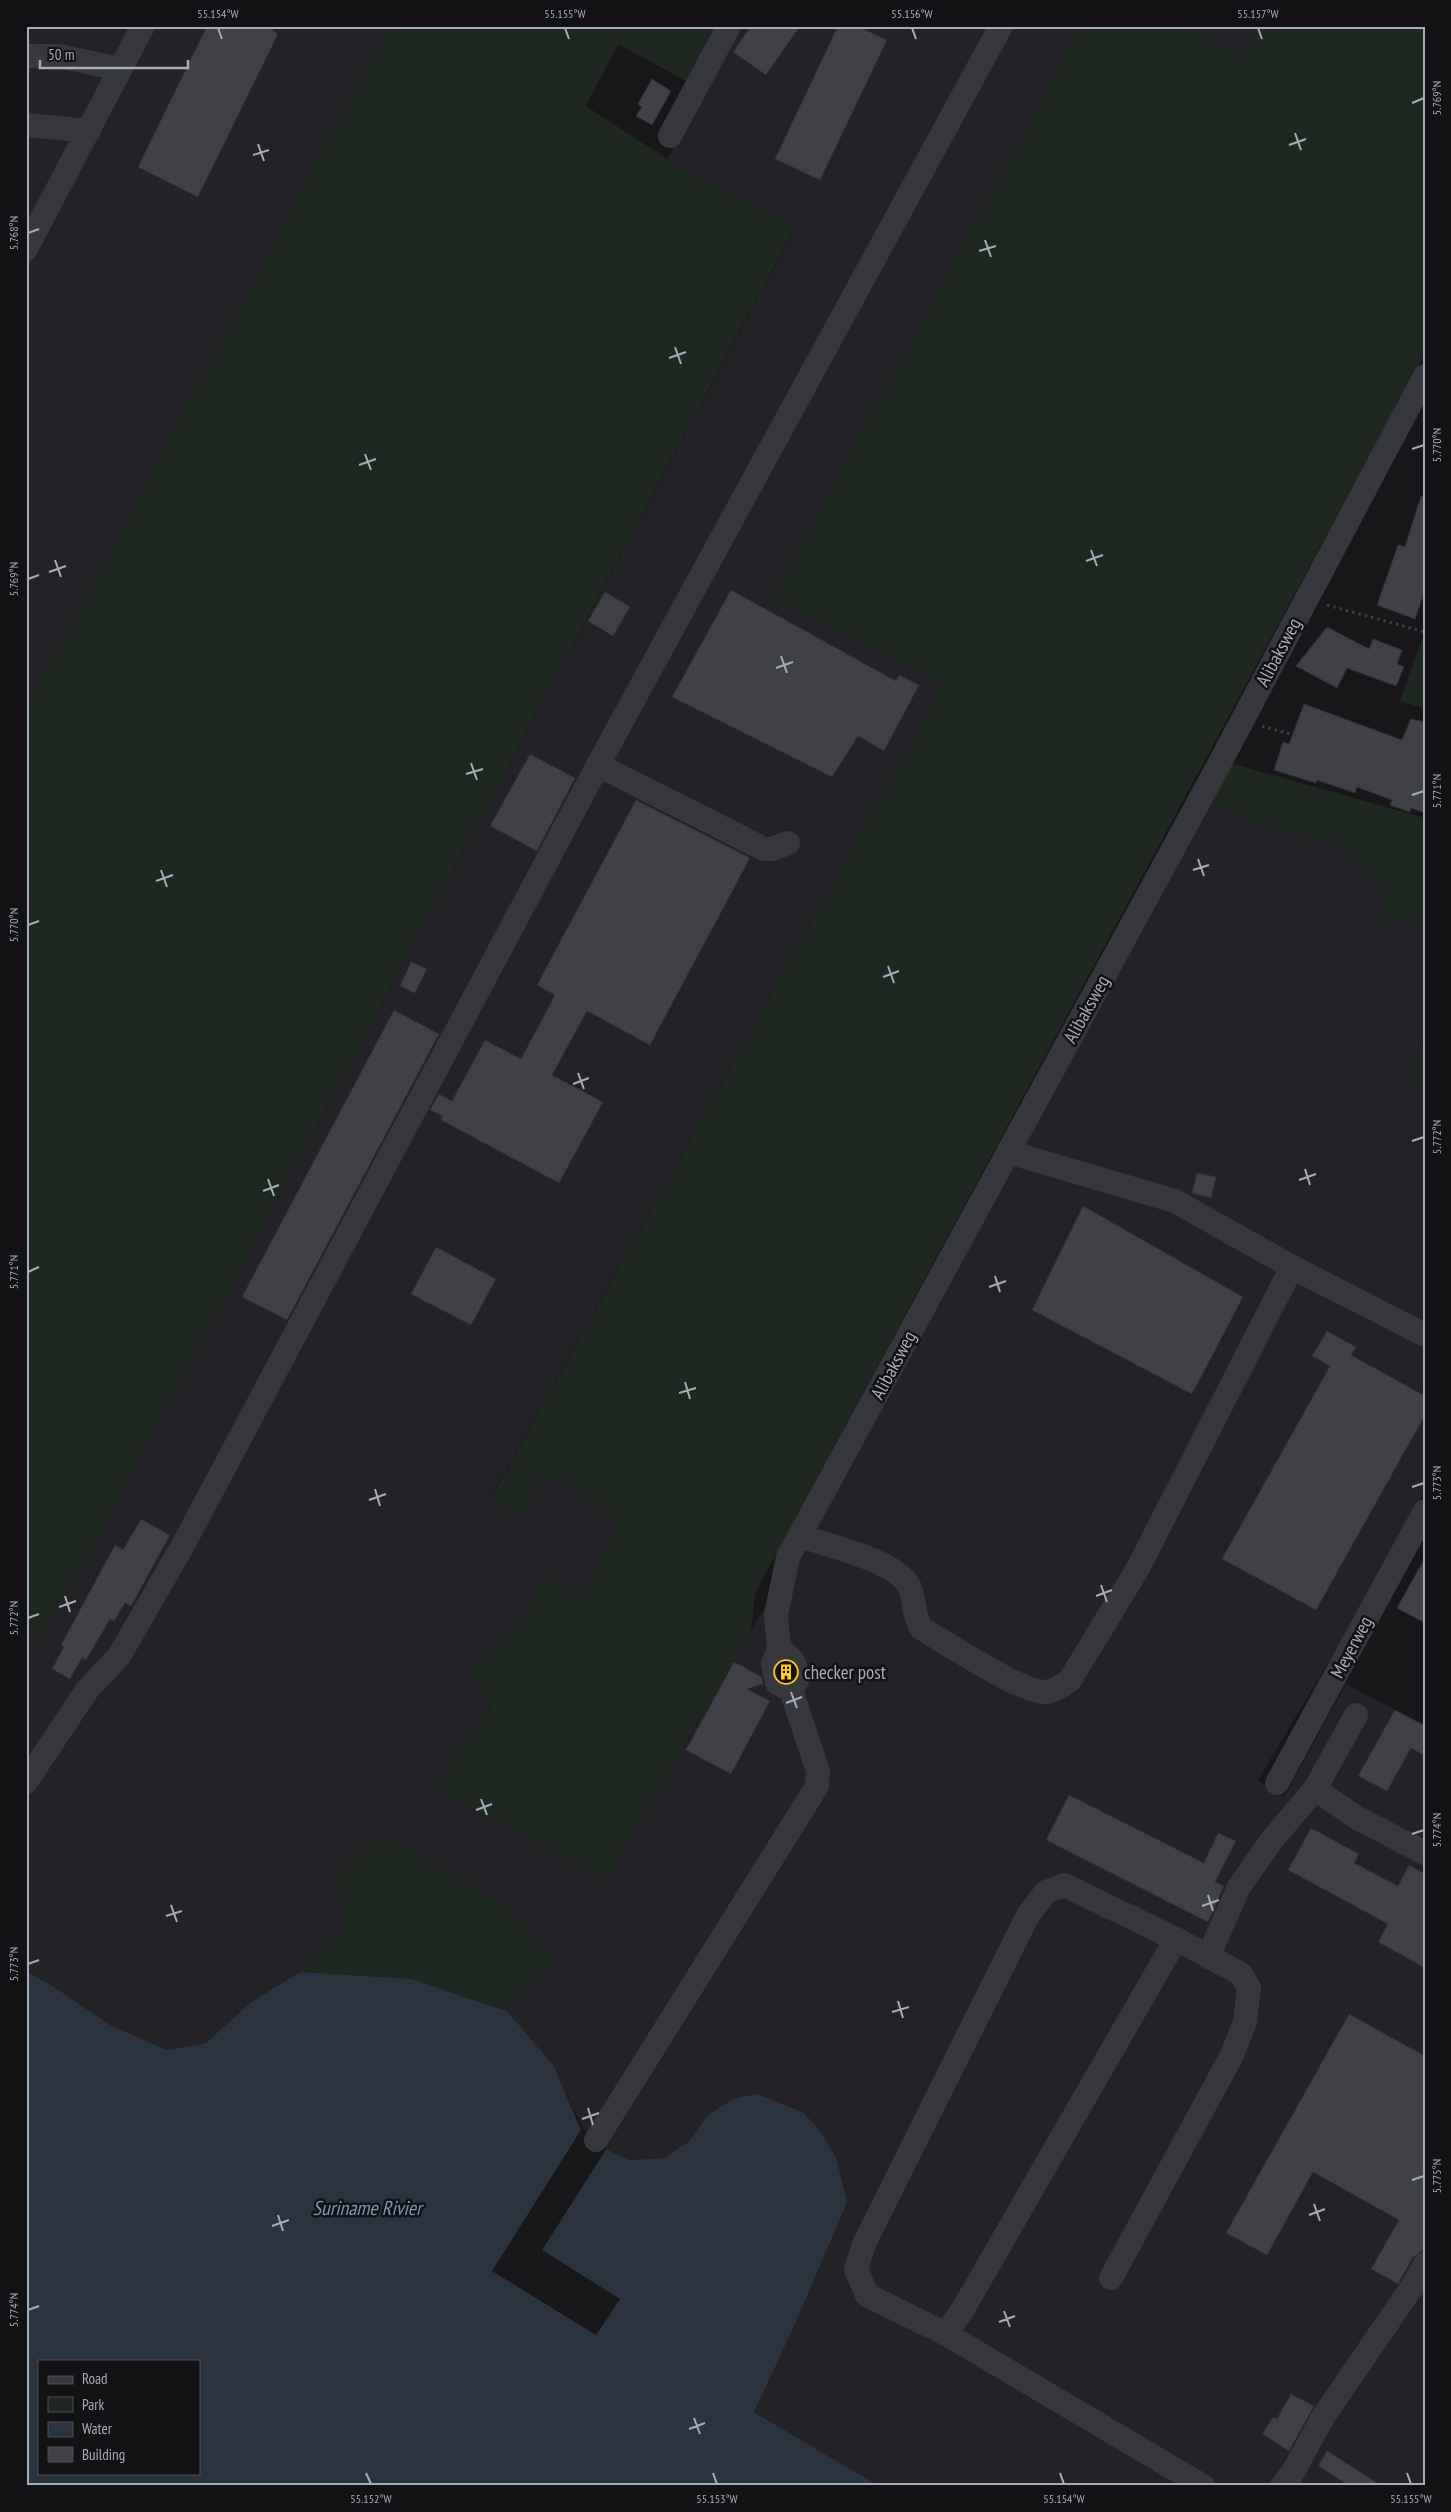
<svg xmlns="http://www.w3.org/2000/svg" width="1451" height="2512" font-family="'PT Sans Narrow',sans-serif">
	<style>
		.built { fill: #232226 }
		.green { fill: #1e2720 }
		.water { fill: #2b343e; fill-rule: evenodd }
		.pier { fill: #171619 }
		.building { fill: #404146; stroke: #313035 }
		.lines { fill: none; stroke-linecap: round; stroke-linejoin: round }
		.path { stroke: #3d3f45; stroke-width: 3; stroke-dasharray: 2.5 4; stroke-linecap: butt }
		.minor { stroke: #37383e; stroke-width: 24 }
		.ticks { fill: none; stroke: #a7acba; stroke-width: 2 }
		.labels { text-anchor: middle; dominant-baseline: central; stroke-width: 5; stroke-linejoin: round; paint-order: stroke }
		.street-label { font-size: 19px; fill: #a7acba; stroke: #121114 }
		.poi-label { font-size: 19px; fill: #a7acba; stroke: #121114; text-anchor: start }
		.water-label { font-size: 20px; font-style: italic; fill: #7b97b8; stroke: #121114 }
		.neatline { fill: none; stroke: #a7acba; stroke-width: 2 }
		.ticks-label { font-size: 12px; text-anchor: middle; fill: #a7acba }
	</style>
	<rect width="100%" height="100%" fill="#171619"/>
	<g class="built">
		<path d="M26 26H389L26 710Z"/>
		<path d="M738 26H1082L771 599 943 685 490 1499 541 1480 558 1477 622 1522 581 1596 544 1577 524 1620 467 1671 491 1708 432 1787 605 1880 895 1385 1210 800 1271 829 1338 844 1391 893 1407 922 1425 931V1039L1404 1077 1425 1089V1491L1340 1643 1258 1780 1284 1797 1346 1684 1425 1725V2486H879L754 2412 792 2331 847 2203 733 2099 708 2115 688 2142 664 2158 629 2160 591 2142 573 2109 554 2066 507 2011 557 1961 337 1876 344 1928 300 1972 251 2002 206 2043 167 2050 112 2026 54 1987 26 1971V1656L61 1606 795 228 667 159Z"/>
		<path d="M1187 26H1261L1242 55Z"/>
	</g>
	<g class="green">
		<path d="M389 26H718L688 82 618 44 586 106 667 159 795 227 61 1606 26 1656V710Z"/>
		<path d="M1082 26H1187L1242 55 1261 26H1425V353L755 1593 751 1632 605 1880 432 1787 491 1708 467 1671 524 1620 544 1577 581 1595 622 1522 558 1477 540 1480 524 1517 490 1500 943 685 771 599Z"/>
		<path d="M1422 639 1425 640V709L1400 701Z"/>
		<path d="M1230 763 1425 818V931L1407 922 1379 924 1391 893 1338 844 1271 829 1210 800Z"/>
		<path d="M1425 1039V1089L1404 1077Z"/>
		<path d="M372 1839 392 1841 506 1904 557 1962 507 2011 412 1979 300 1972 344 1928 337 1877Z"/>
	</g>
	<path class="water" d="M26 1971 54 1987 112 2026 167 2050 206 2043 251 2002 300 1972 412 1979 507 2011 554 2066 581 2130 591 2142 629 2160 664 2158 688 2142 708 2115 733 2099 757 2094 804 2113 819 2130 836 2157 847 2203 792 2331 754 2412 879 2486H26ZM39 2361H199V2473H39Z"/>
	<path class="pier" d="M581 2130 607 2148 542 2250 620 2299 596 2335 492 2271Z"/>
	<g class="building">
		<path d="M207 26H274L272 30 278 34 198 197 138 167Z"/>
		<path d="M751 26H800L766 75 733 52Z"/>
		<path d="M838 26H857L887 40 820 180 775 159Z"/>
		<path d="M652 79 671 91 652 125 636 116 642 107 638 104Z"/>
		<path d="M1421 496 1425 497V590L1415 619 1377 605 1398 545 1405 547Z"/>
		<path d="M731 590 896 681 899 675 919 685 884 751 858 736 832 777 672 697Z"/>
		<path d="M605 592 630 607 613 636 588 621Z"/>
		<path d="M1327 627 1369 649 1373 639 1402 650 1397 664 1404 667 1396 686 1347 668 1337 688 1296 666Z"/>
		<path d="M1304 704 1402 740 1411 719 1425 722V813L1411 808 1410 812 1390 805 1392 800 1357 787 1355 793 1317 780 1316 783 1274 770 1283 742 1289 744Z"/>
		<path d="M530 754 575 778 537 851 490 826Z"/>
		<path d="M636 800 750 858 650 1045 587 1011 552 1075 603 1102 559 1183 441 1120 443 1116 430 1110 439 1094 452 1101 485 1040 521 1059 555 995 537 985Z"/>
		<path d="M411 962 427 969 415 993 400 986Z"/>
		<path d="M394 1010 439 1034 287 1320 242 1297Z"/>
		<path d="M1197 1173 1216 1177 1211 1198 1192 1193Z"/>
		<path d="M1083 1206 1243 1297 1192 1394 1032 1310Z"/>
		<path d="M436 1247 496 1279 471 1325 411 1294Z"/>
		<path d="M1327 1331 1356 1347 1351 1355 1425 1396V1415L1316 1610 1222 1559 1330 1366 1312 1356Z"/>
		<path d="M141 1519 170 1535 131 1606 125 1603 114 1621 110 1619 86 1660 82 1658 70 1679 52 1669 64 1647 61 1645 115 1545 123 1550Z"/>
		<path d="M1425 1558V1623L1397 1608Z"/>
		<path d="M734 1662 762 1677 763 1684 747 1689 770 1701 731 1774 686 1750Z"/>
		<path d="M1395 1710 1425 1726V1756L1411 1748 1387 1791 1358 1776Z"/>
		<path d="M1069 1795 1204 1863 1218 1833 1236 1841 1215 1882 1224 1886 1208 1922 1046 1840Z"/>
		<path d="M1311 1828 1359 1854 1354 1863 1398 1886 1409 1865 1425 1874V1968L1378 1942 1388 1924 1288 1870Z"/>
		<path d="M1349 2014 1425 2056V2249L1413 2257 1398 2284 1371 2269 1399 2220 1313 2172 1267 2255 1226 2233Z"/>
		<path d="M1291 2394 1314 2406 1289 2451 1262 2434 1273 2417 1277 2419Z"/>
		<path d="M1327 2451 1382 2486H1350L1318 2466Z"/>
	</g>
	<g class="lines">
		<g class="path">
			<path d="M1327 605 1425 632"/>
			<path d="M1262 726 1414 769"/>
		</g>
		<g class="minor">
			<path d="M26 56H59L120 69"/>
			<path d="M26 125 89 131"/>
			<path d="M670 136 729 26"/>
			<path d="M26 249 143 26"/>
			<path d="M598 765 764 849H773L788 843"/>
			<path d="M1008 1152 1175 1201 1292 1267 1425 1335"/>
			<path d="M800 1536C826 1545 899 1561 910 1588 915 1602 913 1615 921 1628 945 1642 1023 1694 1046 1692 1055 1691 1063 1685 1070 1680L1138 1568 1292 1267"/>
			<path d="M779 1649C794 1659 795 1661 798 1679L791 1690"/>
			<path d="M1356 1715 1315 1789 1357 1818 1425 1853"/>
			<path d="M26 1782 87 1690 119 1656 182 1547 598 765 1001 26"/>
			<path d="M1277 1783 1425 1511"/>
			<path d="M1208 1957 1239 1887 1271 1841 1315 1789"/>
			<path d="M596 2140 817 1786 818 1771 791 1690 777 1683 773 1663 779 1649 776 1615 788 1557 1216 770 1425 376"/>
			<path d="M1111 2278 1232 2055 1245 2022 1249 1988 1241 1974 1176 1939 1064 1885 1046 1892 1028 1915 864 2244 856 2269 867 2295 946 2334 963 2309 1176 1939"/>
			<path d="M946 2334 1203 2486"/>
			<path d="M1282 2486 1293 2472 1323 2417 1414 2284 1425 2264"/>
		</g>
	</g>
	<path class="ticks" d="M218 28 222 39M565 28 569 39M912 28 916 39M1258 28 1262 39M1412 103 1424 98M1295 133 1301 150M258 144 264 161M1289 145 1306 139M253 155 269 150M28 233 39 229M985 240 991 257M979 251 996 246M675 347 681 364M669 358 686 352M1412 449 1424 445M365 454 371 470M359 465 376 459M1091 550 1097 566M55 560 61 577M1086 561 1103 555M49 572 66 566M28 579 39 575M781 656 787 673M776 668 793 662M471 763 477 780M466 774 483 769M1412 795 1424 791M1198 859 1204 876M161 870 167 887M1193 870 1209 865M156 881 173 875M28 925 39 921M888 966 894 983M883 977 899 971M578 1073 584 1089M573 1084 589 1078M1412 1141 1424 1137M1305 1169 1310 1185M268 1179 274 1196M1299 1180 1316 1174M263 1191 279 1185M28 1272 39 1267M995 1276 1000 1292M989 1287 1006 1281M685 1382 690 1399M679 1393 696 1388M1412 1487 1424 1483M375 1489 380 1506M369 1500 386 1494M1101 1585 1107 1602M65 1596 70 1612M1096 1596 1112 1590M59 1607 76 1601M28 1618 39 1614M791 1692 797 1708M786 1703 802 1697M481 1799 487 1815M476 1810 492 1804M1412 1834 1424 1830M1208 1895 1213 1911M171 1905 177 1922M1202 1906 1219 1900M166 1916 182 1911M28 1964 39 1960M898 2001 903 2018M892 2012 909 2007M588 2108 593 2125M582 2119 599 2113M1412 2180 1424 2176M1314 2204 1320 2221M278 2215 283 2231M1309 2215 1325 2209M272 2226 289 2220M28 2310 39 2306M1004 2311 1010 2327M999 2322 1015 2316M694 2418 700 2434M689 2429 705 2423M366 2473 371 2484M713 2473 717 2484M1060 2473 1064 2484M1407 2473 1411 2484"/>
	<defs>
		<g id="building-ring" transform="scale(1.25)"><circle r="9.5" fill="#121114" stroke="#ffc728" stroke-width="1.5"/><path d="M-4-6H4V6H1V3H-1V6H-4ZM-2.5-4.3h1.7v1.8h-1.7ZM.8-4.3h1.7v1.8H.8ZM-2.5-1h1.7V.8h-1.7ZM.8-1h1.7V.8H.8Z" fill="#ffc728"/></g>
	</defs>
	<g fill-rule="evenodd">
		<use href="#building-ring" x="786" y="1672"/>
	</g>
	<g class="labels">
		<g class="street-label">
			<text transform="translate(1278 652) rotate(-62)">Alibaksweg</text>
			<text transform="translate(1086 1009) rotate(-61)">Alibaksweg</text>
			<text transform="translate(893 1365) rotate(-62)">Alibaksweg</text>
			<text transform="translate(1351 1647) rotate(-62)">Meyerweg</text>
		</g>
		<g class="poi-label">
			<text x="804" y="1672">checker post</text>
		</g>
		<g class="water-label">
			<text x="367" y="2208">Suriname Rivier</text>
		</g>
	</g>
	<rect width="1451" height="2512" fill="none" stroke="#121114" stroke-width="55"/>
	<rect x="38" y="2360" width="162" height="115" fill="#121114" stroke="#4e4f56"/>
	<rect x="48" y="2376" width="25" height="8" fill="#37383e" stroke="#4e4f56"/>
	<text x="82" y="2384" font-size="15" fill="#a7acba">Road</text>
	<rect x="48" y="2397" width="25" height="15" fill="#1e2720" stroke="#4e4f56"/>
	<text x="82" y="2410" font-size="15" fill="#a7acba">Park</text>
	<rect x="48" y="2422" width="25" height="15" fill="#2b343e" stroke="#4e4f56"/>
	<text x="82" y="2434" font-size="15" fill="#a7acba">Water</text>
	<rect x="48" y="2447" width="25" height="15" fill="#404146" stroke="#4e4f56"/>
	<text x="82" y="2460" font-size="15" fill="#a7acba">Building</text>
	<path d="M40 60v8h148v-8" fill="none" stroke="#a7acba" stroke-width="2.5"/>
	<text x="48" y="60" font-size="15" fill="#a7acba" stroke="#121114" stroke-width="4" paint-order="stroke">50 m</text>
	<rect x="28" y="28" width="1396" height="2456" class="neatline"/>
	<g class="ticks-label">
		<text x="218" y="18">55.154°W</text>
		<text x="565" y="18">55.155°W</text>
		<text x="912" y="18">55.156°W</text>
		<text x="1258" y="18">55.157°W</text>
		<text transform="translate(1437 98) rotate(-90)" y="4">5.769°N</text>
		<text transform="translate(14 233) rotate(-90)" y="4">5.768°N</text>
		<text transform="translate(1437 445) rotate(-90)" y="4">5.770°N</text>
		<text transform="translate(14 579) rotate(-90)" y="4">5.769°N</text>
		<text transform="translate(1437 791) rotate(-90)" y="4">5.771°N</text>
		<text transform="translate(14 925) rotate(-90)" y="4">5.770°N</text>
		<text transform="translate(1437 1137) rotate(-90)" y="4">5.772°N</text>
		<text transform="translate(14 1272) rotate(-90)" y="4">5.771°N</text>
		<text transform="translate(1437 1483) rotate(-90)" y="4">5.773°N</text>
		<text transform="translate(14 1618) rotate(-90)" y="4">5.772°N</text>
		<text transform="translate(1437 1830) rotate(-90)" y="4">5.774°N</text>
		<text transform="translate(14 1964) rotate(-90)" y="4">5.773°N</text>
		<text transform="translate(1437 2176) rotate(-90)" y="4">5.775°N</text>
		<text transform="translate(14 2310) rotate(-90)" y="4">5.774°N</text>
		<text x="371" y="2503">55.152°W</text>
		<text x="717" y="2503">55.153°W</text>
		<text x="1064" y="2503">55.154°W</text>
		<text x="1411" y="2503">55.155°W</text>
	</g>
</svg>
